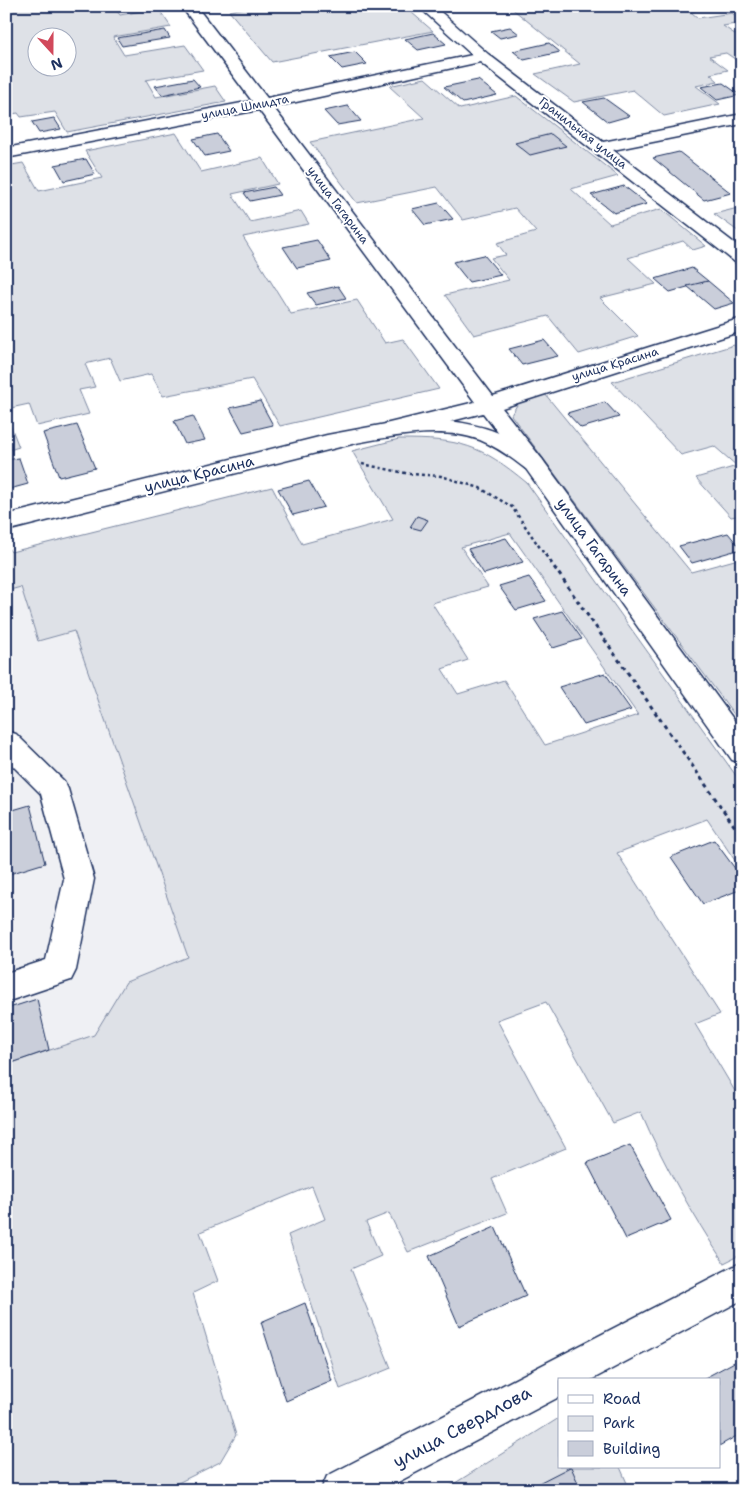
<svg xmlns="http://www.w3.org/2000/svg" width="748" height="1496" font-family="'Shantell Sans',sans-serif">
	<style>
		.built { fill: #eff0f4 }
		.green { fill: #dee1e7; stroke: #7c88a2; fill-rule: evenodd }
		.building { fill: #caceda; stroke: #1b2f5e }
		.lines { fill: none; stroke-linecap: round; stroke-linejoin: round }
		.minor-casing { stroke: #1b2f5e; stroke-width: 3 }
		.major-casing { stroke: #1b2f5e; stroke-width: 3 }
		.path-far1 { stroke: #1b2f5e; stroke-width: 2.5; stroke-dasharray: 3 3; stroke-linecap: butt }
		.path { stroke: #1b2f5e; stroke-width: 3; stroke-dasharray: 4 4; stroke-linecap: butt }
		.minor { fill: #fff; fill-rule: evenodd }
		.major { fill: #fff; fill-rule: evenodd }
		.labels { text-anchor: middle; dominant-baseline: central; stroke-width: 4; stroke-linejoin: round; paint-order: stroke }
		.far-street-label { font-size: 12px; fill: #1b2f5e; stroke: #fff }
		.street-label { font-size: 15px; fill: #1b2f5e; stroke: #fff }
		.near-street-label { font-size: 18px; fill: #1b2f5e; stroke: #fff }
	</style>
	<rect width="100%" height="100%" fill="#fff"/>
	<filter id="ink" filterUnits="userSpaceOnUse"><feTurbulence type="fractalNoise" baseFrequency=".02" numOctaves="2"/><feDisplacementMap in="SourceGraphic" scale="10" xChannelSelector="R" yChannelSelector="G"/><feConvolveMatrix kernelMatrix="1 2 1 2 8 2 1 2 1" color-interpolation-filters="sRGB"/></filter>
	<g filter="url(#ink)">
		<path class="built" d="M21 587 38 641 74 631 188 957 126 982 94 1035 6 1065V591Z"/>
		<g class="green">
			<path d="M6 6H113L120 15 158 8 171 27 113 37 124 55 185 45 203 70 146 80 156 97 215 86 226 102 67 132 55 112 21 117 18 113 6 115ZM38 38H68V68H38Z"/>
			<path d="M254 6H404L433 31 272 62 229 11Z"/>
			<path d="M509 6H713L691 12 698 18 732 13 742 21V23L723 26 742 39V64L726 53 709 56 728 70 710 74 718 81 696 86 720 104 664 116 633 90 574 102 535 74 580 64Z"/>
			<path d="M425 78 460 109 516 96 618 176 571 189 610 224 661 209 706 246 693 250 683 241 628 258 656 284 600 298 638 336 579 354 548 316 474 335 445 295 509 280 491 258 506 255 497 243 536 232 515 208 463 220 437 187 357 203 310 142 424 118 389 86Z"/>
			<path d="M176 133 201 172 262 158 278 184 232 194 250 222 301 211 309 224 243 237 291 314 357 300 385 343 403 339 439 389 280 426 252 379 163 396 151 374 120 381 110 358 85 364 95 387 79 390 89 414 37 426 29 404 6 409V166L23 163 39 191 102 178 85 151Z"/>
			<path d="M742 207V234L714 214Z"/>
			<path d="M734 345 742 352V515L731 517 696 478 737 466 714 446 681 455 612 382Z"/>
			<path d="M545 394 691 572 742 558V725L511 415 520 400Z"/>
			<path d="M6 414 19 447 6 451Z"/>
			<path d="M399 439C460 439 480 444 527 483L742 784V871L707 819 617 853 720 1014 695 1024 739 1098 742 1097V1254L724 1263C693 1215 663 1164 641 1112L613 1123 546 1002 497 1020 566 1148 492 1179 507 1213 408 1252 389 1213 366 1222 381 1256 351 1269 391 1368 340 1389 288 1235 325 1219 312 1186 200 1232 218 1281 193 1293 236 1435 220 1462 164 1490H6V1065L94 1035 126 982 188 957 74 631 38 641 21 587 6 591V545L11 552 272 487 302 544 393 519 352 451ZM510 533 638 715 545 745 504 680 458 694 442 669 468 660 432 603 488 587 461 547Z"/>
			<path d="M559 1418V1467H620L630 1490H444Z"/>
		</g>
		<g class="building">
			<path d="M116 6H145L119 11Z"/>
			<path d="M510 27 519 34 500 38 491 31Z"/>
			<path d="M165 30 170 38 122 46 117 38Z"/>
			<path d="M433 33 446 44 418 50 405 39Z"/>
			<path d="M549 43 560 52 524 60 513 51Z"/>
			<path d="M355 52 367 64 342 69 330 57Z"/>
			<path d="M193 79 200 87 162 95 155 86Z"/>
			<path d="M478 80 497 95 463 103 444 87Z"/>
			<path d="M723 83 740 95 717 100 701 87Z"/>
			<path d="M604 98 629 116 608 122 583 102Z"/>
			<path d="M348 106 361 121 337 125 324 111Z"/>
			<path d="M54 118 61 129 39 133 32 122Z"/>
			<path d="M217 134 229 151 205 156 193 139Z"/>
			<path d="M551 134 566 146 530 155 515 143Z"/>
			<path d="M679 152 731 193 704 200 653 158Z"/>
			<path d="M86 159 95 174 64 181 55 165Z"/>
			<path d="M624 186 647 204 614 213 591 195Z"/>
			<path d="M274 187 280 195 250 201 244 193Z"/>
			<path d="M439 203 453 219 425 225 412 209Z"/>
			<path d="M317 240 331 261 297 268 283 247Z"/>
			<path d="M484 255 501 275 469 282 453 262Z"/>
			<path d="M692 268 708 281 670 292 655 279Z"/>
			<path d="M708 281 734 303 714 309 687 286Z"/>
			<path d="M338 286 346 298 316 305 307 293Z"/>
			<path d="M544 340 558 356 522 365 509 349Z"/>
			<path d="M260 401 273 425 243 432 230 408Z"/>
			<path d="M605 402 619 417 581 428 567 413Z"/>
			<path d="M193 416 205 440 185 444 174 421Z"/>
			<path d="M77 425 95 468 59 477 43 433Z"/>
			<path d="M19 458 28 484 6 490V460Z"/>
			<path d="M309 481 324 507 293 515 278 489Z"/>
			<path d="M417 516 428 520 421 530 410 527Z"/>
			<path d="M728 533 741 549 692 563 679 546Z"/>
			<path d="M506 538 523 562 484 574 468 549Z"/>
			<path d="M529 577 546 601 516 610 499 586Z"/>
			<path d="M562 611 582 639 553 648 534 619Z"/>
			<path d="M605 673 631 710 584 725 559 687Z"/>
			<path d="M30 805 45 863 6 875V812Z"/>
			<path d="M714 840 742 878V889L703 904 671 857Z"/>
			<path d="M37 999 49 1050 6 1065V1009Z"/>
			<path d="M630 1145 671 1220 626 1239 587 1163Z"/>
			<path d="M495 1227 526 1296 459 1326 429 1256Z"/>
			<path d="M305 1303 332 1381 286 1401 261 1322Z"/>
			<path d="M740 1359 742 1362V1433L719 1446V1380H701Z"/>
			<path d="M571 1467 581 1490H525L570 1467Z"/>
		</g>
		<g class="lines">
			<g class="minor-casing">
				<g id="minor">
					<path d="M181 6H196L267 98 472 55 418 6H434L488 54 603 142 742 114V124L613 150 742 249V264L735 262 480 62 273 107 493 396 742 318V331L502 408 542 459 545 464 542 469 534 471 526 469 483 413 393 436 385 434 382 429 385 424 475 402 259 110 6 158V148L252 101Z"/>
					<path d="M6 731 16 734 64 781 68 789 94 879 76 970 71 980 6 1002V973L46 960 64 879 41 794 6 759Z"/>
					<path d="M742 1262V1300L591 1380H559V1397L383 1490H321L327 1476Z"/>
				</g>
			</g>
			<g class="major-casing">
				<path id="major" d="M442 420C484 425 509 433 542 459L742 731V763L732 760 526 469C512 458 497 447 480 440 442 426 395 436 356 443L6 531V515L327 435 386 424Z"/>
			</g>
			<path class="path-far1" d="M362 464 410 474 441 476 480 488 512 507 545 555"/>
			<path class="path" d="M545 554 742 837"/>
			<use href="#minor" class="minor"/>
			<use href="#major" class="major"/>
		</g>
	</g>
	<g class="labels">
		<g class="far-street-label">
			<text transform="translate(245 107) rotate(-11)">улица Шмидта</text>
			<text transform="translate(583 133) rotate(38)">Гранильная улица</text>
			<text transform="translate(338 205) rotate(53)">улица Гагарина</text>
			<text transform="translate(615 364) rotate(-17)">улица Красина</text>
		</g>
		<g class="street-label">
			<text transform="translate(199 474) rotate(-14)">улица Красина</text>
			<text transform="translate(594 547) rotate(54)">улица Гагарина</text>
		</g>
		<g class="near-street-label">
			<text transform="translate(462 1427) rotate(-28)">улица Свердлова</text>
		</g>
	</g>
	<rect width="748" height="1496" fill="none" stroke="#fff" stroke-width="25"/>
	<rect x="12" y="12" width="723" height="1471" fill="none" stroke="#1b2f5e" stroke-width="2" filter="url(#ink)"/>
	<rect x="558" y="1378" width="162" height="90" fill="#ffffff" stroke="#a4acbf"/>
	<rect x="568" y="1395" width="25" height="8" fill="#ffffff" stroke="#a4acbf"/>
	<text x="603" y="1404" font-size="15" fill="#1b2f5e">Road</text>
	<rect x="568" y="1416" width="25" height="15" fill="#dee1e7" stroke="#a4acbf"/>
	<text x="603" y="1428" font-size="15" fill="#1b2f5e">Park</text>
	<rect x="568" y="1441" width="25" height="15" fill="#caceda" stroke="#a4acbf"/>
	<text x="603" y="1454" font-size="15" fill="#1b2f5e">Building</text>
	<g transform="translate(52 52) rotate(159)"><circle r="24" fill="#ffffff" stroke="#a4acbf"/>
	<path d="M0-4L9 19L0 12L-9 19Z" fill="#d1495b"/>
	<text y="-8" font-size="14" font-weight="bold" text-anchor="middle" fill="#1b2f5e">N</text>
	</g>
</svg>
